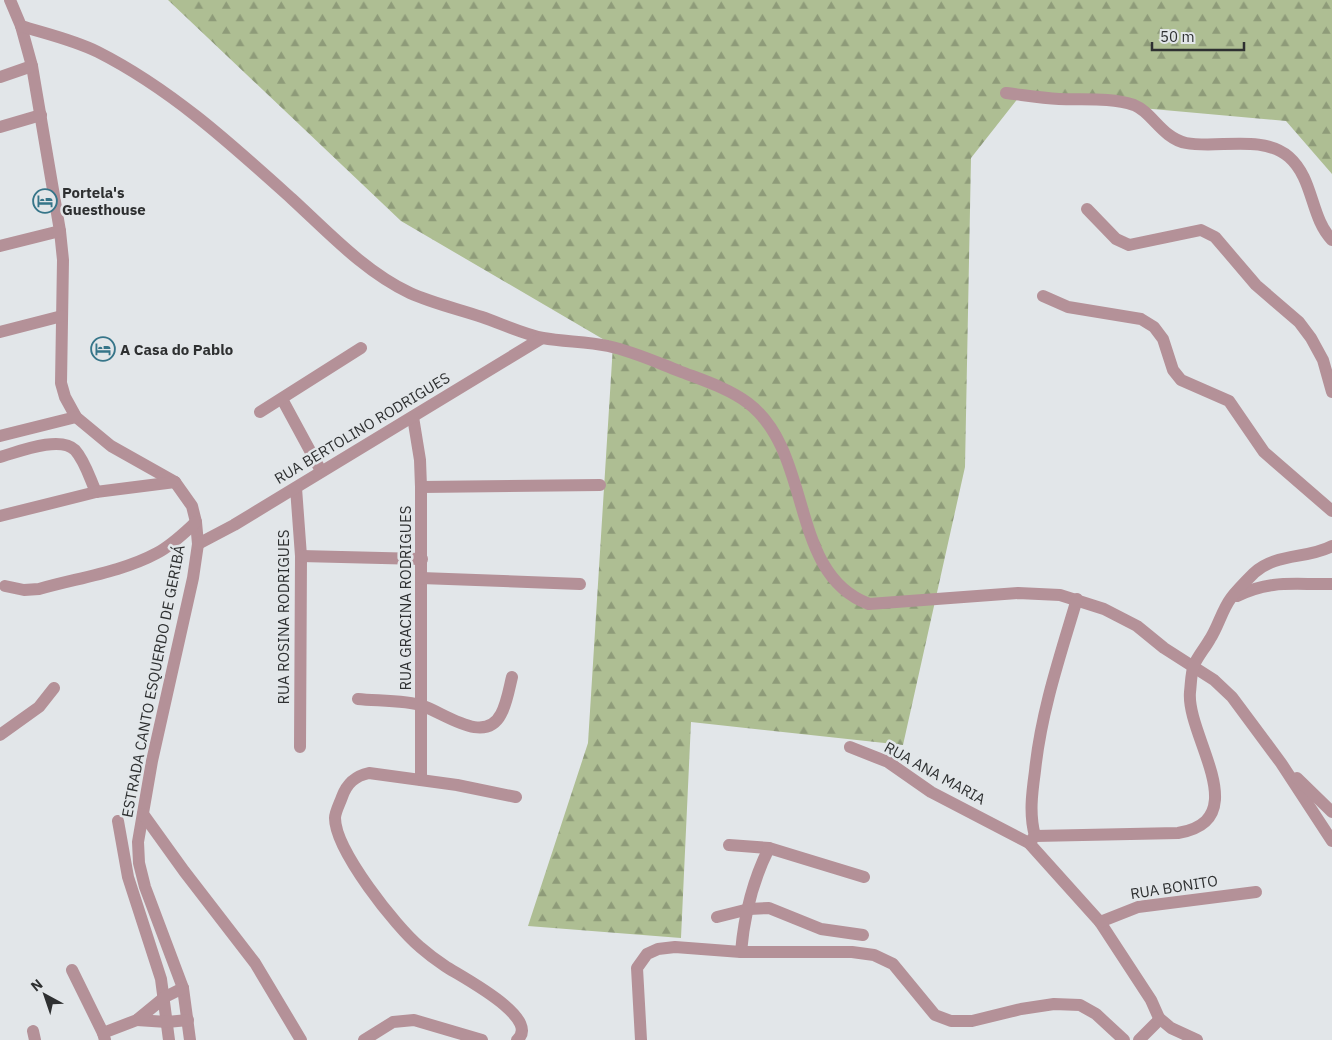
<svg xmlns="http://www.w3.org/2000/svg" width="1332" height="1040" font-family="'IBM Plex Sans',sans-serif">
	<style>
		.forest { fill: url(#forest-firs) }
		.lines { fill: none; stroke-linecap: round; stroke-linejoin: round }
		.minor { stroke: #b49198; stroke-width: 12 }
		.labels { text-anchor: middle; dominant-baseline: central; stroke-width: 5; stroke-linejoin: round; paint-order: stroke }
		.poi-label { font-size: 15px; font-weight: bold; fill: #2e3031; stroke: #e2e6e9; text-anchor: start }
		.street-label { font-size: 15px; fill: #2e3031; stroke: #e2e6e9 }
	</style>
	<defs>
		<pattern id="forest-firs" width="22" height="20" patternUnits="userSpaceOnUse" patternTransform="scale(1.25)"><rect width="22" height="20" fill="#aebe93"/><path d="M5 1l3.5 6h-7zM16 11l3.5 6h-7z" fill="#8e9b79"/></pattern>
	</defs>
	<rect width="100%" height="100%" fill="#e2e6e9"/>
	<path class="forest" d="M168 0H1332V174L1286 121 1019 97 971 158 965 467 903 745 691 722 681 938 528 926 588 743 613 345 401 221Z"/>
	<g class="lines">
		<g class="minor">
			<path d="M10 0 21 26 32 66 60 231 63 260 61 383 65 397 76 417 111 446 175 482 192 506 196 522 198 544 193 578 152 761 138 842 139 863 145 887 183 988 190 1040"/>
			<path d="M21 26C47 34 74 40 98 52 171 89 231 144 292 199 328 232 365 272 410 293 432 303 458 309 482 317 502 324 523 334 543 338 564 342 587 341 608 346 632 351 656 362 679 371 702 380 728 388 748 403 814 453 788 574 869 604L1018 593 1060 595 1104 609 1137 626 1164 648 1214 680 1232 697 1281 763 1332 841"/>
			<path d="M0 77 32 66"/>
			<path d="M1006 93C1023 95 1041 98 1059 99 1083 100 1111 97 1134 105 1152 112 1162 138 1186 143 1218 149 1262 134 1289 157 1314 179 1310 217 1332 240"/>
			<path d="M0 127 41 115"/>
			<path d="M1087 209 1116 239 1129 245 1201 230 1215 237 1256 285 1299 322 1311 338 1323 360 1332 392"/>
			<path d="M0 246 60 231"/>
			<path d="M1043 296 1068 307 1141 319 1154 327 1163 339 1173 370 1181 380 1229 401 1264 452 1332 511"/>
			<path d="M0 332 62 316"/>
			<path d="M282 399 321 471"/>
			<path d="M260 412 361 348"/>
			<path d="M413 417 420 460 421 487V780"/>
			<path d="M0 436 76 417"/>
			<path d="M0 457C18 452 60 435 75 450 85 461 90 479 96 492"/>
			<path d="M421 487 600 485"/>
			<path d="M296 488 301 556 300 747"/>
			<path d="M0 516 96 492 175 482"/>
			<path d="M198 544 234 525 542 338"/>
			<path d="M301 556 422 559"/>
			<path d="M421 578 580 584"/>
			<path d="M5 586 24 590 39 589C77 578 122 572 157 553 172 545 184 533 196 522"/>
			<path d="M1237 596C1272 579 1295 585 1332 584"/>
			<path d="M358 699C377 701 406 700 423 706 446 714 485 745 501 714 507 703 509 689 512 677"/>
			<path d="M0 735 39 707 54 688"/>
			<path d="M850 747 888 762 931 792 1029 843 1100 922 1151 1000 1159 1018 1157 1022 1139 1040"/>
			<path d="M1297 778 1332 812"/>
			<path d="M516 797 457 785 369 773C355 776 347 783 342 797 340 803 335 812 335 818 335 850 396 927 420 947 428 954 436 960 445 966 458 975 543 1018 517 1040"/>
			<path d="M143 814 184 871 255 963 301 1040"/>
			<path d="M118 821 128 877 161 979 169 1040"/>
			<path d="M1035 836C1029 814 1032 793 1035 771 1041 712 1060 656 1077 599"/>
			<path d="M1029 843 1035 836 1178 833C1256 820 1186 736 1190 692 1191 684 1191 672 1194 665 1198 656 1205 648 1210 639 1218 627 1222 610 1231 598 1237 590 1246 581 1254 573 1275 553 1308 559 1332 546"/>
			<path d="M729 845 769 848 864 877"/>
			<path d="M717 917 749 909 769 908 821 929 863 935"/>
			<path d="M1100 922 1138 907 1256 892"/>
			<path d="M741 952C744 917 753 880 769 848"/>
			<path d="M72 970 103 1033"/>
			<path d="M1159 1018 1171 1028 1197 1040"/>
			<path d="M137 1020 167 1022 188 1020"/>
			<path d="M33 1031 35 1040"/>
			<path d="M105 1040 103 1033 137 1020 165 997 183 988"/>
			<path d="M364 1040 393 1022 414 1020 482 1040"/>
			<path d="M641 1040 637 968 647 954 658 949 675 947 741 952H852L874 955 893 964 935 1015 951 1021H972L1021 1009 1054 1004 1080 1005 1096 1014 1124 1040"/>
		</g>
	</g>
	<defs>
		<g id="hotel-ring" transform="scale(1.25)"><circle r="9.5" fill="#e2e6e9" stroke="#367589" stroke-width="1.5"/><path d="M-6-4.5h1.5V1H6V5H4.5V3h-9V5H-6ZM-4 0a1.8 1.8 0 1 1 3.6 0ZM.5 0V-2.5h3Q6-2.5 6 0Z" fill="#367589"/></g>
	</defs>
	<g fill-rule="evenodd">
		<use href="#hotel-ring" x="45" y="201"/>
		<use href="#hotel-ring" x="103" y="349"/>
	</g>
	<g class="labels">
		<g class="poi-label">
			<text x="62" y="192">Portela's<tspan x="62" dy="17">Guesthouse</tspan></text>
			<text x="120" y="349">A Casa do Pablo</text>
		</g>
		<g class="street-label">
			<text transform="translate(362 428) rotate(-31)">RUA BERTOLINO RODRIGUES</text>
			<text transform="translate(405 598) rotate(-90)">RUA GRACINA RODRIGUES</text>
			<text transform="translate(283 617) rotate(-90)">RUA ROSINA RODRIGUES</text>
			<text transform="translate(153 681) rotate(-79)">ESTRADA CANTO ESQUERDO DE GERIBÁ</text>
			<text transform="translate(935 773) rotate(29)">RUA ANA MARIA</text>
			<text transform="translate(1174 887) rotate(-9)">RUA BONITO</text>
		</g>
	</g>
	<g transform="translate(45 995) rotate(320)" stroke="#e2e6e9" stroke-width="4" paint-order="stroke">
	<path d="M0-4L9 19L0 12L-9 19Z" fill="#2e3031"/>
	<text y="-8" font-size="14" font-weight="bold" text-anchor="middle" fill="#2e3031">N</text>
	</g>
	<path d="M1152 42v8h92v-8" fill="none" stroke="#2e3031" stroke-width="2.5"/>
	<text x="1160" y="42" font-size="15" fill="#2e3031" stroke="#e2e6e9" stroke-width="4" paint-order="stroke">50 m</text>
</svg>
